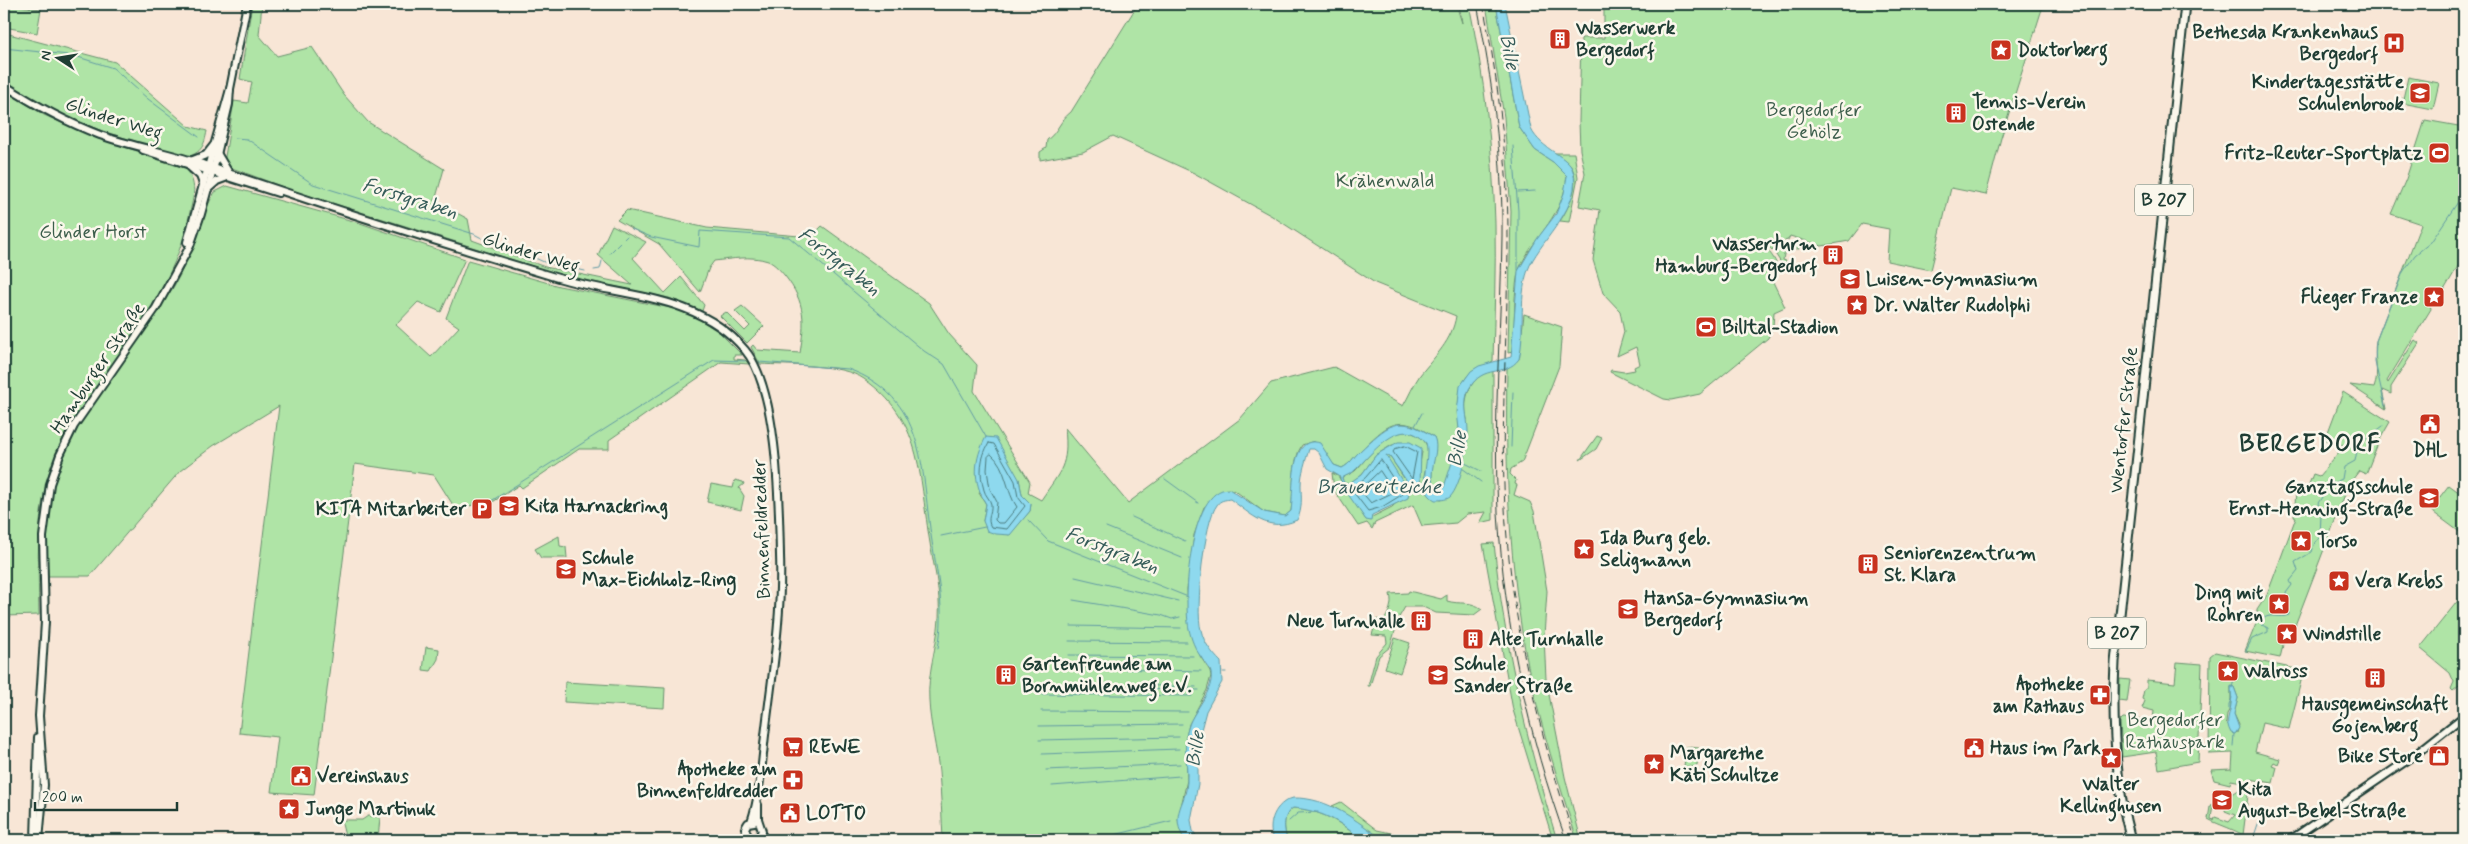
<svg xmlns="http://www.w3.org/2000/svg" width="2468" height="844" font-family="Mynerve,sans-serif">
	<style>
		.green { fill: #afe4a6; stroke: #67906d; fill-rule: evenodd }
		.water { fill: #8ed9ee; stroke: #629ba4 }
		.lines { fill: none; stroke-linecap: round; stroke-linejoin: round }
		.shore { stroke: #4b7b7e; stroke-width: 1 }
		.stream { stroke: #629ba4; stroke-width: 1 }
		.secondary-casing { stroke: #1f3d34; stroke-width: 10 }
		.primary-casing { stroke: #1f3d34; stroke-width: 11 }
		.secondary { stroke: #fbf7ec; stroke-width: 6 }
		.primary { stroke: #fbf7ec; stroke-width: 7 }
		.tram { stroke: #1f3d34; stroke-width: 1 }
		.rail { stroke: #1f3d34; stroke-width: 1; stroke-dasharray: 8 4; stroke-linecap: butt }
		.labels { text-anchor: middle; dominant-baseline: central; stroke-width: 5; stroke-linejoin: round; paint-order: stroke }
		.shield { fill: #fbf7ec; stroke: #61756b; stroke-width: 1 }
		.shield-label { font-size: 18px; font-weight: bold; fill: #1f3d34 }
		.poi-label { font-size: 19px; font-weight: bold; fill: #1f3d34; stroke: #fbf7ec; text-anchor: start }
		.park-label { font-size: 19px; fill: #3c5e4b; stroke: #fbf7ec }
		.street-label { font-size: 19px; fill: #1f3d34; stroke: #fbf7ec }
		.water-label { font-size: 20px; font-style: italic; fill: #355c59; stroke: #fbf7ec }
		.district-label { font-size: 24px; font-weight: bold; letter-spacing: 1px; fill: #1f3d34; stroke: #fbf7ec }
	</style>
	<rect width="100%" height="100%" fill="#f8e6d6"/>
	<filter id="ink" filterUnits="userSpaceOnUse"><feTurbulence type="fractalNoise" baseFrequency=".02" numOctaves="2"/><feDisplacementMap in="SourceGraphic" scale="10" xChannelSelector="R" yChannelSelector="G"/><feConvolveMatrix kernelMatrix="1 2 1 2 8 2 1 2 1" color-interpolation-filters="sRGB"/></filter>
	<g filter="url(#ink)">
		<g class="green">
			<path d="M4 4 41 9 37 33 4 27Z"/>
			<path d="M252 4H262L259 35 277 56 312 47 344 95 368 122 444 169 435 201 468 219 472 240 545 267 632 285 598 255 612 225 646 242 633 258 665 293 681 277 704 305 702 311 669 298 561 275 291 190 232 168 224 163 234 101 248 103 252 82 240 79Z"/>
			<path d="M1138 4H1456L1462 23 1459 4H1469C1484 76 1493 149 1495 223 1496 269 1494 315 1493 361 1485 366 1476 367 1470 373 1453 391 1460 410 1459 431 1458 449 1454 476 1443 490H1435C1426 472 1439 455 1434 437 1397 412 1388 424 1359 452 1353 458 1350 464 1342 468L1334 465 1314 441 1302 445C1291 461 1294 492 1291 511L1285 516 1264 512 1234 490 1204 507 1194 535 1187 589 1188 617 1200 656 1210 671 1211 676 1207 690 1189 724 1186 737 1187 780 1178 820 1185 840H943C942 818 941 795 939 772 937 748 930 725 929 701 927 673 937 647 939 619 941 590 933 564 929 537 919 474 922 419 864 379 841 363 788 366 760 364L751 347 753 345 757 350 800 353C805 321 806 303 785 276 780 270 775 264 768 261 750 255 732 259 714 261L709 268 700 292 659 244 617 220 627 210 707 228 811 237 822 226 929 303 949 334 977 365 974 391 1030 482 1028 493 1041 500C1061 470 1069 466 1065 428L1128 503 1240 419 1271 383 1334 367 1403 406C1409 396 1413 385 1420 375 1435 356 1452 341 1456 316L1375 283 1272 216 1194 173 1113 136 1083 152 1040 160V152L1046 148 1047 140C1058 132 1060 120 1071 112ZM1019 479 1022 495 1031 504 1030 511 1009 535 983 521 986 504 979 493Z"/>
			<path d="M1486 4H1496L1519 127 1535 150 1553 162 1567 175C1565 214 1535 235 1520 267 1513 282 1515 333 1513 352L1508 353 1511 211 1504 117Z"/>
			<path d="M1604 4H2104L2042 9 2001 138 1986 195 1951 188 1931 270 1887 261 1889 229 1862 224 1849 241 1822 246 1790 236 1788 240 1779 242 1772 250 1768 246 1766 248C1775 259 1783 269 1773 282L1785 307 1774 312 1773 327 1768 338 1700 394 1671 400 1664 399 1610 372 1611 370 1624 372 1635 370 1634 367 1640 364 1636 347 1617 356 1624 332 1620 311 1603 293 1593 260 1600 210 1579 206 1585 173 1580 150 1579 121 1581 38H1604Z"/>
			<path d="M5 33 115 62 188 126 207 131C204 146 202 152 187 157L102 131 47 108 4 80Z"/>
			<path d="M2408 77 2439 83 2433 109 2402 103Z"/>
			<path d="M4 90 44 115 99 139 185 166C198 186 194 194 189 216 176 280 136 331 98 384 82 406 66 429 55 455 35 506 38 561 39 615L4 616Z"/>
			<path d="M2425 120 2464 127V256L2444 290 2438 291 2430 304 2431 309 2387 381 2388 383 2415 340 2419 343 2391 387V394L2382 390 2386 409 2350 385 2374 388C2380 373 2373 357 2376 341L2421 224 2391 214 2406 179Z"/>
			<path d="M1554 153H1574L1578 177 1569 222 1560 221C1569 208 1582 179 1570 165 1566 160 1559 156 1554 153Z"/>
			<path d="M227 186 360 223 465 259 441 312 418 302 396 325 431 357 459 327 446 318 468 260 559 286 676 309 699 319 719 332 742 355H734V359L745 360 749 364 721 362 609 440V449H579L522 488 519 485 488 505 485 500 478 504 474 502V505L464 507 462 505 460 516 434 475 355 464 314 795 271 792 278 737 239 733 279 406 213 446 180 471 90 576H48C46 543 46 509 56 477 77 409 136 348 174 286 190 259 196 227 211 199L215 192Z"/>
			<path d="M1784 244 1799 246V249L1785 248 1783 260 1786 261V267L1802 269V271L1785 269 1776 255V251Z"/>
			<path d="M742 306 764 326 747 343 720 316 726 312 745 331 750 326 735 311Z"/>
			<path d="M1524 314 1562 327 1559 366 1522 462 1511 469 1510 474 1516 480 1515 484 1517 485 1514 495 1530 502 1534 511 1547 591 1544 636 1546 679 1565 777 1581 840H1577C1559 783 1540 725 1528 666 1509 567 1505 469 1507 368L1519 359Z"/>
			<path d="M1493 371V520L1480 523 1486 512 1467 514 1456 523 1422 526 1413 505 1375 523 1372 529 1367 523 1358 526 1334 490 1332 473 1338 476 1366 520 1392 507 1408 492 1386 457 1388 454 1408 484H1420L1419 469 1422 452 1392 445 1376 455 1362 474 1349 484 1343 483 1342 478C1346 475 1351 474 1355 471 1370 456 1391 422 1417 435 1422 438 1427 443 1428 450 1429 458 1425 468 1424 476L1440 500 1450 496 1459 479 1467 419C1462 400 1470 374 1493 371Z"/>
			<path d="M2343 392 2390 422 2379 441 2366 474 2359 471 2349 484 2289 641H2284L2280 658 2245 651 2260 614 2257 612V610L2267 595 2296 517 2294 516 2296 492 2305 494 2313 474 2319 476 2344 446 2325 440Z"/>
			<path d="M1597 436 1602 438 1596 449 1580 460Z"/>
			<path d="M735 480 743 482 744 484 739 488 744 496 741 510 707 502 711 484 733 488Z"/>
			<path d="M2449 485 2464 496V529L2461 533 2430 510Z"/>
			<path d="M559 536 560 546 566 547 567 558H541L535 549Z"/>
			<path d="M1494 543C1504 645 1527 742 1557 840H1553L1513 710 1483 544Z"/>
			<path d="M1409 591 1441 599 1447 595V601C1460 605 1470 600 1482 609L1474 615 1436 613 1423 607H1405L1394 626 1396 628 1390 647 1379 656 1370 686H1368L1376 656 1387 643 1386 636 1372 635 1377 619 1383 622C1389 613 1393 604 1390 594L1408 593Z"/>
			<path d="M2464 593V682L2453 691 2451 689 2454 682 2450 673 2420 648Z"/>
			<path d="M1395 638 1410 643 1400 673 1385 668Z"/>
			<path d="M426 647 439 649 438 659 431 671 423 670Z"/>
			<path d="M2215 652 2301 670 2303 673 2289 729 2262 723 2255 752 2280 759 2278 764 2274 762 2272 765 2277 767 2273 783 2250 779 2243 835 2250 838 2248 840C2244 832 2218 825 2208 819L2210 807 2213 803 2211 819 2214 820 2215 817 2229 822 2235 815 2225 811 2227 794C2236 793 2240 791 2242 782L2231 780 2230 784 2214 780 2211 770 2232 769 2233 753 2209 754 2210 656ZM2231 687H2234L2238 698 2234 714 2239 725 2237 733 2226 723 2227 714 2231 707Z"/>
			<path d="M2177 662 2202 664 2198 762 2159 769 2156 752 2122 757 2120 721 2123 718 2142 719 2143 722V719L2153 720 2154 711 2142 708 2145 701 2142 699 2144 690 2147 688V680L2175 683Z"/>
			<path d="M2120 679 2130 680 2127 702 2119 701Z"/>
			<path d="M565 682 665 688 664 708 564 702Z"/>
			<path d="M1686 747 1699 748 1697 765 1694 767H1684Z"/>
			<path d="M1341 802 1377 830 1424 840H1384L1332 806Z"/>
			<path d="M1293 808C1319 810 1341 821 1360 840H1287C1284 829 1282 815 1293 808Z"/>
			<path d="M368 816 380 817 378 840H346L341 820H362Z"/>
		</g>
		<g class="water">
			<path d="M1496 4H1505L1531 129C1541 150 1569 156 1573 171 1583 204 1543 238 1530 265 1517 293 1526 330 1519 359 1505 378 1483 363 1469 389 1462 403 1468 417 1468 431 1468 446 1461 486 1450 497 1446 500 1440 500 1435 500 1415 489 1431 460 1426 443 1401 413 1373 453 1355 470 1352 474 1346 475 1342 478L1344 483 1348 484 1362 474 1376 455 1398 442H1410L1421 448 1420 484 1417 490H1413L1390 457 1386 455 1409 492 1408 498 1372 515 1371 521 1366 520 1345 490 1339 476 1327 469 1319 453 1314 449H1309C1306 460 1301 473 1301 485 1301 496 1303 509 1297 520 1268 533 1252 515 1230 499 1225 500 1220 500 1217 505 1204 521 1195 610 1201 630 1204 643 1212 653 1221 662L1222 682 1206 711 1198 741V784L1191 820 1193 831 1199 840H1185C1181 834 1178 827 1178 819 1178 809 1184 800 1186 790 1190 769 1181 746 1189 725 1194 710 1214 691 1211 673 1210 667 1204 662 1201 657 1195 649 1191 639 1189 629 1183 602 1189 488 1229 489L1264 512 1285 516 1291 511C1294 491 1289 433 1320 443L1334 465 1342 468C1350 464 1353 458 1359 452 1388 425 1397 413 1434 437 1441 452 1426 471 1435 490H1443L1457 447 1459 429 1457 412 1460 386 1471 371 1479 366 1511 357 1518 271 1537 239 1556 214 1564 193 1567 176 1553 162 1535 150 1519 127Z"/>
			<path d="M986 437 996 438 1019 479 1022 495 1031 504 1030 511 1010 535 996 534 987 531 983 521 986 504C972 481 974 459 986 437Z"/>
			<path d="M2231 686 2234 687 2238 698 2234 714 2239 728 2235 734 2231 733C2224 720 2230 716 2231 704 2232 698 2231 692 2231 686Z"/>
			<path d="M1293 798C1329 797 1356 821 1384 840H1360C1342 821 1319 810 1293 808 1282 815 1284 829 1287 840H1273C1267 823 1275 803 1293 798Z"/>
		</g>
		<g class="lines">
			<g class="shore">
				<path d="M989 443 994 444 1015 481 1018 497 1025 506 1007 529 991 527C986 519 992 513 991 504 990 499 985 495 984 490 979 473 980 458 989 443Z"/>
				<path d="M1405 446 1417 452 1412 479 1393 452 1395 449Z"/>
				<path d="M991 454C1007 467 1006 492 1017 507L1004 523H998L995 520 997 502 990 489 987 470 988 457Z"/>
				<path d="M1381 460 1403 494 1382 507 1368 511 1351 489 1365 478Z"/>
				<path d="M1380 471 1394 492 1371 503 1360 490Z"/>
			</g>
			<g class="stream">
				<path d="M4 48 68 55"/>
				<path d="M78 57 113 68 148 99 199 137"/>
				<path d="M235 138 247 139 313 184 474 234 499 247 530 259 535 258 544 262 585 271"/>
				<path d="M1513 146 1518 211V270"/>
				<path d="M1518 192 1535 191"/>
				<path d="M632 229 651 237 699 247 700 231 789 237 924 351 944 364 986 437"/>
				<path d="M610 253 627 236"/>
				<path d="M594 270 600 269 602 261"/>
				<path d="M759 362 848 369C926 397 921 468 931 535 937 574 946 609 938 648"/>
				<path d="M2385 406 2375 362 2376 341 2403 272 2415 255 2431 242 2464 193"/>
				<path d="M1415 426 1422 413"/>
				<path d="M1511 447 1513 392"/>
				<path d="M1463 462 1481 471"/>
				<path d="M1462 468 1481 482"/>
				<path d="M1165 479 1198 503"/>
				<path d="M488 503 714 360 745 361"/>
				<path d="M1132 517 1185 541"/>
				<path d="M1028 520 1048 541 1188 597"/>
				<path d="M1106 527 1182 558"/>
				<path d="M941 536 985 527"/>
				<path d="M1075 577 1178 601"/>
				<path d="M1073 600 1161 615 1172 619 1180 617"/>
				<path d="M1071 626 1181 628"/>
				<path d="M1069 641 1187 642"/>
				<path d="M2246 651 2252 639 2268 632V628L2262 625 2264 618C2272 613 2280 619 2289 615L2286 593 2292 585 2290 581 2298 571 2295 562 2312 552 2315 542 2320 538 2321 514 2318 503 2331 484 2342 479 2344 467 2355 461 2358 445 2383 426"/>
				<path d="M1068 655 1193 656"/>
				<path d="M1066 668 1201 671"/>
				<path d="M1223 672H1226"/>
				<path d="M1128 685 1196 687"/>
				<path d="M2232 688 2238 662"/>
				<path d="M1126 689 1199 690"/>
				<path d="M1041 694 1192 696"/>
				<path d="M2229 710V704L2232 698"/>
				<path d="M1041 711 1188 712"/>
				<path d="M1039 726 1182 724"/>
				<path d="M1039 740 1179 737"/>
				<path d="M2233 747 2234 734"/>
				<path d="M1042 754 1179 749"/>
				<path d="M1046 770 1180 764"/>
				<path d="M1052 786 1180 776"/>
				<path d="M2249 789 2259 792 2260 795"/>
				<path d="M1289 821 1298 813 1318 812"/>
				<path d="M1094 840 1171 821"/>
				<path d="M2249 840 2255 833 2258 824"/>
			</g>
			<g class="secondary-casing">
				<g id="secondary">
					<path d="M4 85C35 105 66 122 100 135 134 147 171 153 205 165 321 205 440 243 558 278 622 297 699 294 745 350 778 389 779 504 780 555 782 613 773 670 766 727 762 758 761 792 751 822"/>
					<path d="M143 150 278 193"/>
					<path d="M217 153 229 173"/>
					<path d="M193 160 206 155 213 146"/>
					<path d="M190 167 200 176 203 184"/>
					<path d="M208 189 217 181 225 178"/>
					<path d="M187 242 230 89 247 4"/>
					<path d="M35 840 38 737"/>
					<path d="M39 840 44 785 39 716 45 622 43 537 50 484 60 455 74 426 156 308 190 246 201 214 215 163 229 104 230 89"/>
					<path d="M749 840 745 828 748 823 754 822"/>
					<path d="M757 840 762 831 758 819V805"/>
					<path d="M2290 840 2412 757 2464 716"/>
				</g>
			</g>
			<g class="primary-casing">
				<path id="primary" d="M2131 840C2115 783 2112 721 2115 662L2185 4"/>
			</g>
			<use href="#secondary" class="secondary"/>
			<use href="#primary" class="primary"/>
			<path class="tram" d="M1477 4C1492 80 1503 158 1502 236 1501 328 1493 420 1498 512 1504 624 1528 735 1566 840"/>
			<path class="rail" d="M1483 4C1498 81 1508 158 1508 236 1508 327 1500 418 1505 508 1511 623 1539 732 1575 840"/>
		</g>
	</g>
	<defs>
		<g id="building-square" transform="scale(1.125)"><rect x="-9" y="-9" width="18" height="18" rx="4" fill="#c8321e" stroke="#fbf7ec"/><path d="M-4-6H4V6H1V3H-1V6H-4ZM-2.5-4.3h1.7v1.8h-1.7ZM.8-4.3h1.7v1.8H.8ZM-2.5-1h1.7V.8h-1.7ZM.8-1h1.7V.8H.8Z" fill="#fff"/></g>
		<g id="hospital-square" transform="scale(1.125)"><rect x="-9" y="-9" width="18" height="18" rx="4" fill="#c8321e" stroke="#fbf7ec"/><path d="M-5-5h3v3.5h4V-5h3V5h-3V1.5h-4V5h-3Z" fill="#fff"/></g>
		<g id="sight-square" transform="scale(1.125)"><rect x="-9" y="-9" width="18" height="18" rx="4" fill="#c8321e" stroke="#fbf7ec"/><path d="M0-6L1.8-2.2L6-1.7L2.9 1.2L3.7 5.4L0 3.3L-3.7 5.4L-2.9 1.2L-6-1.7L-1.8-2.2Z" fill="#fff"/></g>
		<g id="school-square" transform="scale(1.125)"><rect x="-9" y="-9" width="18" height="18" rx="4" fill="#c8321e" stroke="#fbf7ec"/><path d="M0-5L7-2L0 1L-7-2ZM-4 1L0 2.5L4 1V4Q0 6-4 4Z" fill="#fff"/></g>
		<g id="stadium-square" transform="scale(1.125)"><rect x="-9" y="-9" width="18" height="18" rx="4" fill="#c8321e" stroke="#fbf7ec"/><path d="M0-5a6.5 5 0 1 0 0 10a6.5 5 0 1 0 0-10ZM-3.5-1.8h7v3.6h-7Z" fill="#fff"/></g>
		<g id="civic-square" transform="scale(1.125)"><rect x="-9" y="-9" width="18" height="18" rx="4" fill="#c8321e" stroke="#fbf7ec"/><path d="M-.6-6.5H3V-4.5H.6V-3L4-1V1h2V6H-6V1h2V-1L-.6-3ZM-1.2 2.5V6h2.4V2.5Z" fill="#fff"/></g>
		<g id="parking-square" transform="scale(1.125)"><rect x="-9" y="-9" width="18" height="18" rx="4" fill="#c8321e" stroke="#fbf7ec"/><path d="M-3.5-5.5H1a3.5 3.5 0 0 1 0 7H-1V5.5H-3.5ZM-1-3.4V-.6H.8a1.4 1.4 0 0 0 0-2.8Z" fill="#fff"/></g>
		<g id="pharmacy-square" transform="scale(1.125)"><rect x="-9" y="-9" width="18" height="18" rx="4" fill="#c8321e" stroke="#fbf7ec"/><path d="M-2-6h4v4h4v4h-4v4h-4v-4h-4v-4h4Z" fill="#fff"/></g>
		<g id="supermarket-square" transform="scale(1.125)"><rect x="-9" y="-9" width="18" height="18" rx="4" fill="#c8321e" stroke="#fbf7ec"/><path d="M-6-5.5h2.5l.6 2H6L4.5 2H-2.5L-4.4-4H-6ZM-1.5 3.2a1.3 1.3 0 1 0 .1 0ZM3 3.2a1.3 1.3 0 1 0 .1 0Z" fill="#fff"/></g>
		<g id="shop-square" transform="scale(1.125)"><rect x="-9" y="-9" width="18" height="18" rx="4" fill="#c8321e" stroke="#fbf7ec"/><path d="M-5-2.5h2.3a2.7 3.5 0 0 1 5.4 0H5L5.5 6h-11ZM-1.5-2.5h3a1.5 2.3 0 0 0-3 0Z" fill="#fff"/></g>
	</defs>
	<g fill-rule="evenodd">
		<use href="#building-square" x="1560" y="39"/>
		<use href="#hospital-square" x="2394" y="43"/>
		<use href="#sight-square" x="2001" y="50"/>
		<use href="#school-square" x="2420" y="93"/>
		<use href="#building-square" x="1956" y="113"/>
		<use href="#stadium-square" x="2439" y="153"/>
		<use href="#building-square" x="1833" y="255"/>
		<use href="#school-square" x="1850" y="279"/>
		<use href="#sight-square" x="2434" y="297"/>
		<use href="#sight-square" x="1857" y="305"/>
		<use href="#stadium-square" x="1706" y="327"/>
		<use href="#civic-square" x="2430" y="424"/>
		<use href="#school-square" x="2429" y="498"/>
		<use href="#school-square" x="509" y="506"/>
		<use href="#parking-square" x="482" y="509"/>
		<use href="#sight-square" x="2301" y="541"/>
		<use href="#sight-square" x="1584" y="549"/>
		<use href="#building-square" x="1868" y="564"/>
		<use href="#school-square" x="566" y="569"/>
		<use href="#sight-square" x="2339" y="581"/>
		<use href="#sight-square" x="2279" y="604"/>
		<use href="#school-square" x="1628" y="609"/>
		<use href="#building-square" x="1421" y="621"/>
		<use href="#sight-square" x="2287" y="634"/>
		<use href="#building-square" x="1473" y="639"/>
		<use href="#sight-square" x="2228" y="671"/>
		<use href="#building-square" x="1006" y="675"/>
		<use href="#school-square" x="1438" y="675"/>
		<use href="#building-square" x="2375" y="678"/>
		<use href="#pharmacy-square" x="2100" y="695"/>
		<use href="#supermarket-square" x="793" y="747"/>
		<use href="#civic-square" x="1974" y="748"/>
		<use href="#shop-square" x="2439" y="756"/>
		<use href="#sight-square" x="2111" y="758"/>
		<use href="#sight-square" x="1654" y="764"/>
		<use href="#civic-square" x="301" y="776"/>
		<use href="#pharmacy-square" x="793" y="780"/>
		<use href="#school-square" x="2222" y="800"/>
		<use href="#sight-square" x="289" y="809"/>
		<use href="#civic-square" x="790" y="813"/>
	</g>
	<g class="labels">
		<g class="shield">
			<rect x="2135" y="184.5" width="58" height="31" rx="4"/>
			<rect x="2088" y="617.5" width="58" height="31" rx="4"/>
		</g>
		<g class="shield-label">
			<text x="2164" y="200">B 207</text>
			<text x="2117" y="633">B 207</text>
		</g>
		<g class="poi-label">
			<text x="1576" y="28">Wasserwerk<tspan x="1576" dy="22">Bergedorf</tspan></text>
			<text x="2378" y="32" text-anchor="end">Bethesda Krankenhaus<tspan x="2378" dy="22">Bergedorf</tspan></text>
			<text x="2017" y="50">Doktorberg</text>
			<text x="2404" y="82" text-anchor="end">Kindertagesstätte<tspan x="2404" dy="22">Schulenbrook</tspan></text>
			<text x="1972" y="102">Tennis-Verein<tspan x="1972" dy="22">Ostende</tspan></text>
			<text x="2423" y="153" text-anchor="end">Fritz-Reuter-Sportplatz</text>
			<text x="1817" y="244" text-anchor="end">Wasserturm<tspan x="1817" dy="22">Hamburg-Bergedorf</tspan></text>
			<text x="1866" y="279">Luisen-Gymnasium</text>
			<text x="2418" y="297" text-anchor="end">Flieger Franze</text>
			<text x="1873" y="305">Dr. Walter Rudolphi</text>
			<text x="1722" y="327">Billtal-Stadion</text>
			<text x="2430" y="450" text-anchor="middle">DHL</text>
			<text x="2413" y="487" text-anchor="end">Ganztagsschule<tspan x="2413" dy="22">Ernst-Henning-Straße</tspan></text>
			<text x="525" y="506">Kita Harnackring</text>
			<text x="466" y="509" text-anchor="end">KITA Mitarbeiter</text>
			<text x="1600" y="538">Ida Burg geb.<tspan x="1600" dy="22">Seligmann</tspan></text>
			<text x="2317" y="541">Torso</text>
			<text x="1884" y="553">Seniorenzentrum<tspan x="1884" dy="22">St. Klara</tspan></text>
			<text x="582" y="558">Schule<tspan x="582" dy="22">Max-Eichholz-Ring</tspan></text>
			<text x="2355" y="581">Vera Krebs</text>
			<text x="2263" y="593" text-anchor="end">Ding mit<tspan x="2263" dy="22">Rohren</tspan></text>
			<text x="1644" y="598">Hansa-Gymnasium<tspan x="1644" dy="22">Bergedorf</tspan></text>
			<text x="1405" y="621" text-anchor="end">Neue Turnhalle</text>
			<text x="2303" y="634">Windstille</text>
			<text x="1489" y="639">Alte Turnhalle</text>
			<text x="1022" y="664">Gartenfreunde am<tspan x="1022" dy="22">Bornmühlenweg e.V.</tspan></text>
			<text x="1454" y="664">Schule<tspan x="1454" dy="22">Sander Straße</tspan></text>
			<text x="2244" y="671">Walross</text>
			<text x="2084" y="684" text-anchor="end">Apotheke<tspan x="2084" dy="22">am Rathaus</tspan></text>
			<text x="2375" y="704" text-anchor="middle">Hausgemeinschaft<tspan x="2375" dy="22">Gojenberg</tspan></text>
			<text x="809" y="747">REWE</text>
			<text x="1990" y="748">Haus im Park</text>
			<text x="1670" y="753">Margarethe<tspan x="1670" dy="22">Käti Schultze</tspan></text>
			<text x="2423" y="756" text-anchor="end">Bike Store</text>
			<text x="777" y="769" text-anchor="end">Apotheke am<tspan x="777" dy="22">Binnenfeldredder</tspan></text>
			<text x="317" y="776">Vereinshaus</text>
			<text x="2111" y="784" text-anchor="middle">Walter<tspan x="2111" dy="22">Kellinghusen</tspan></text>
			<text x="2238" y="789">Kita<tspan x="2238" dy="22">August-Bebel-Straße</tspan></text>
			<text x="305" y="809">Junge Martinuk</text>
			<text x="806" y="813">LOTTO</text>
		</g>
		<g class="park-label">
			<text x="1814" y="110">Bergedorfer<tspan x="1814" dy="22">Gehölz</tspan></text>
			<text x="1385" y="181">Krähenwald</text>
			<text x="93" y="232">Glinder Horst</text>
			<text x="2175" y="720">Bergedorfer<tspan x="2175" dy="22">Rathauspark</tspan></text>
		</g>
		<g class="street-label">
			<text transform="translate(114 119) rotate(18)">Glinder Weg</text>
			<text transform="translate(531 253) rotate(17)">Glinder Weg</text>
			<text transform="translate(98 368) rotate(-56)">Hamburger Straße</text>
			<text transform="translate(2124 420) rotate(-84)">Wentorfer Straße</text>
			<text transform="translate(762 529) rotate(-92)">Binnenfeldredder</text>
		</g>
		<g class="water-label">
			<text transform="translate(1509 52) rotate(79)">Bille</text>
			<text transform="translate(410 199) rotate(17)">Forstgraben</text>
			<text transform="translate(839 262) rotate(38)">Forstgraben</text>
			<text transform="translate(1458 449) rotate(-80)">Bille</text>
			<text x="1379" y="487">Brauereiteiche</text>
			<text transform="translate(1112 551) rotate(21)">Forstgraben</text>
			<text transform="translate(1196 749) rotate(-82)">Bille</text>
		</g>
		<g class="district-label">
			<text x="2310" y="444">BERGEDORF</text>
		</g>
	</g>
	<rect width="2468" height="844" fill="none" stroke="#fbf7ec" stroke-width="20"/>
	<rect x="10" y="10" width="2448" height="824" fill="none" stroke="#1f3d34" stroke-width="2" filter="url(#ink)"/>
	<g transform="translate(58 58) rotate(282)" stroke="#fbf7ec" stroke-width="4" paint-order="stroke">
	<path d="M0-4L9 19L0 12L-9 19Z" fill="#1f3d34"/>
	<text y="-8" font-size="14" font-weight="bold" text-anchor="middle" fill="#1f3d34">N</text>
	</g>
	<path d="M35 802v8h142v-8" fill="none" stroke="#1f3d34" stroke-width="2.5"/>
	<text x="42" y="802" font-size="15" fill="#1f3d34" stroke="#fbf7ec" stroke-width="4" paint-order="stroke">200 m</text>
</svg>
